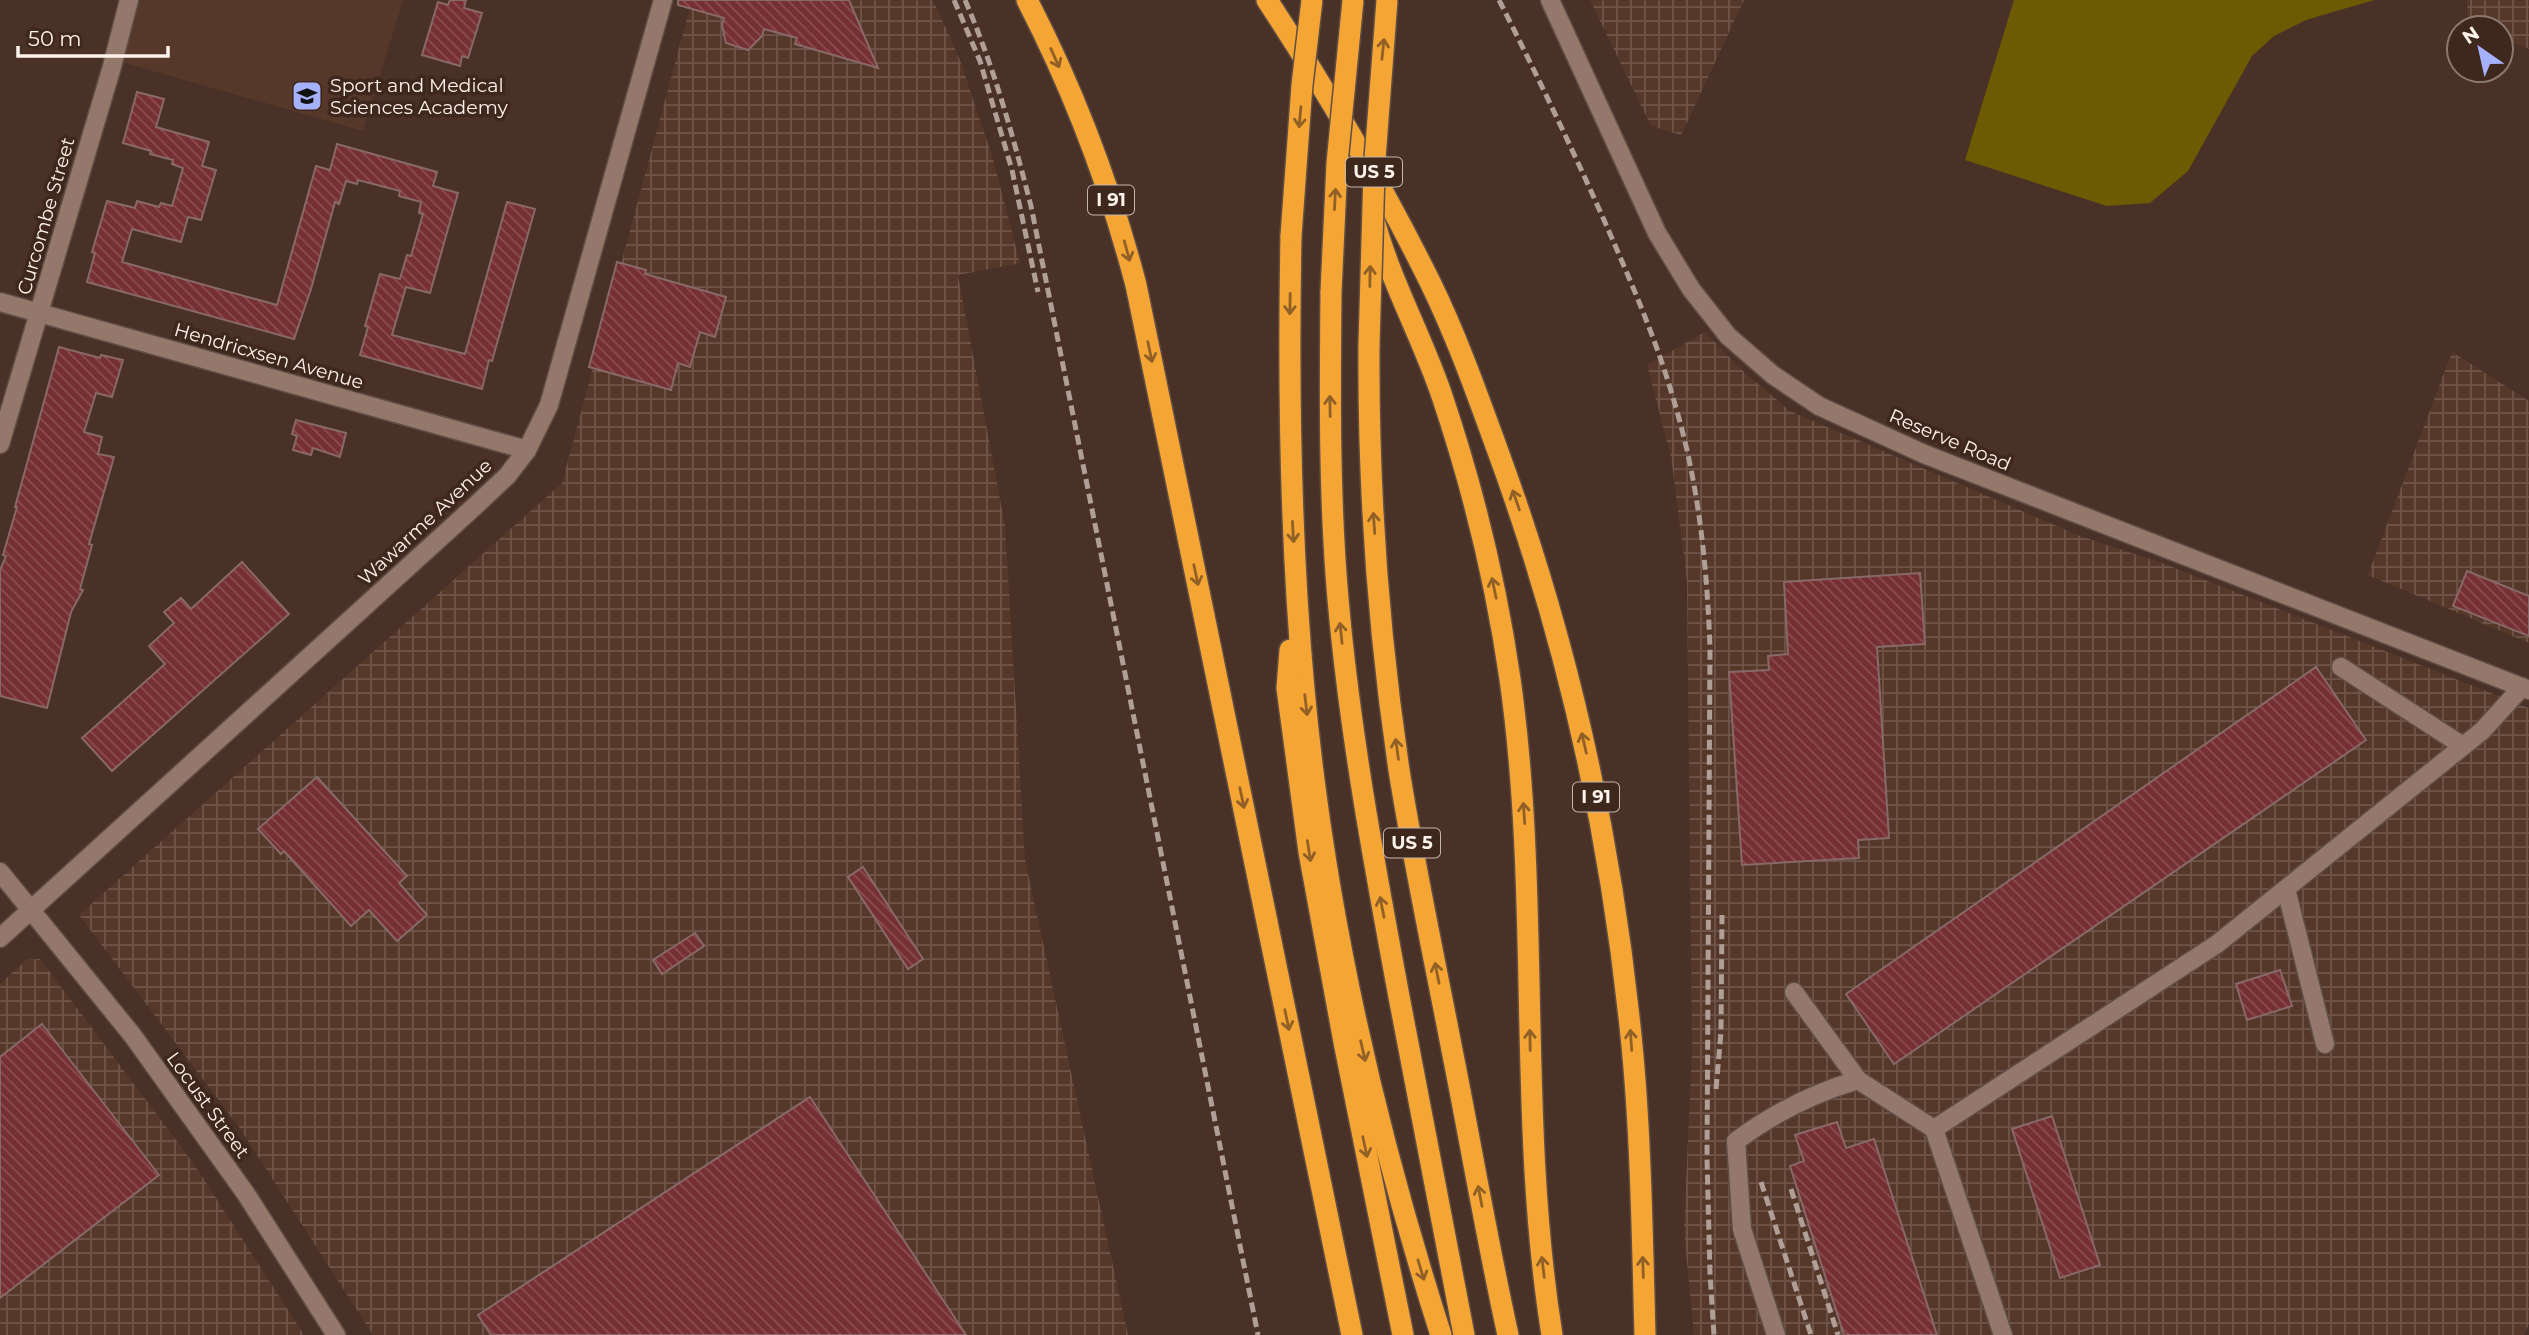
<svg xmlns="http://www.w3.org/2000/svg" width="2529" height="1335" font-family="Montserrat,sans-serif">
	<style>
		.built { fill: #56382a }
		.industrial { fill: url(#industrial-grid) }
		.grass { fill: #6c5b00 }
		.building { fill: url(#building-back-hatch); stroke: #876968; stroke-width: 2 }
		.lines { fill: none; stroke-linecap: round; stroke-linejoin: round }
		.minor-casing { stroke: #604d44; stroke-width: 21 }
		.highway-casing { stroke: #604d44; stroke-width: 24 }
		.minor { stroke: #93786b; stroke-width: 18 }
		.highway { stroke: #f4a533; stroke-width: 21 }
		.rail { stroke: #b09f97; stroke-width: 5; stroke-dasharray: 10 5; stroke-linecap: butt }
		.highway-bridge-casing { stroke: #604d44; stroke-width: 24; stroke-linecap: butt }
		.highway-bridge { stroke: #f4a533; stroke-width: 21 }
		.oneway { stroke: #906027 }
		.labels { text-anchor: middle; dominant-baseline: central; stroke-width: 7; stroke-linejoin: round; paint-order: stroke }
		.shield { fill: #3e271d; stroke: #c4b5ae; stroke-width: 2 }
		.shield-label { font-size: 18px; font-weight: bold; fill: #fef2ec }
		.poi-label { font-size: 19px; fill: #fef2ec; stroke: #3e271d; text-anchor: start }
		.street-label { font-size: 19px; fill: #fef2ec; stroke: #3e271d }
	</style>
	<defs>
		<pattern id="industrial-grid" width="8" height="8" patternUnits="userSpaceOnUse" patternTransform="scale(1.75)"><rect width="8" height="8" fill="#56382a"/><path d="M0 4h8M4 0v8" fill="none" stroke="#6f5549"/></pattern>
		<pattern id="building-back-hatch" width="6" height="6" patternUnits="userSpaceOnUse" patternTransform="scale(1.75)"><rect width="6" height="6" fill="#762f32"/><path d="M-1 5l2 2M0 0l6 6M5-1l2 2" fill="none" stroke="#8b4e50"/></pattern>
	</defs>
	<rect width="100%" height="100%" fill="#493127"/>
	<path class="built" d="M135 0H403L363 131 118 61Z"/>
	<g class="industrial">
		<path d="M692 0H933L960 60 993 159 1020 263 958 275 1005 526 1025 860 1128 1335H373L239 1127 79 915 562 483Z"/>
		<path d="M1590 0H1744L1681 135 1651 126Z"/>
		<path d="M2467 0H2529V49L2501 37V28H2481L2468 22Z"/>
		<path d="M1705 332 1745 373 1790 411 2080 536 2162 563 2529 708V1324L2524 1335H1694L1684 1230 1692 1050 1687 581 1671 457 1647 365Z"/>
		<path d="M2452 352 2529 401V643L2368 575Z"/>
		<path d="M40 959 194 1164 304 1335H0V984L26 960Z"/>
	</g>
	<path class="grass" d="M2014 0H2374L2306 20 2274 36 2252 56 2188 171 2150 203 2107 206 1965 160Z"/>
	<g class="building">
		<path d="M450 0H466L464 8 482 13 468 58 462 56 460 66 422 55 438 2 448 5Z"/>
		<path d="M678 0H849L878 68 795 44 797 38 764 29 762 36 748 50 726 43 722 25 724 18 678 5Z"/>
		<path d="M137 92 164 99 156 127 209 142 202 166 216 170 201 220 188 217 181 242 132 229 122 262 277 305 316 166 330 170 337 144 437 172 433 186 458 193 430 293 406 287 392 335 465 354 507 202 535 209 492 361 489 360 482 389 360 355 368 327 365 326 380 274 400 279 407 255 411 256 423 214 419 213 421 202 399 196 400 191 358 180 357 184 346 181 339 204 335 202 311 289 294 339 87 282 95 253 92 252 107 201 135 208 137 201 159 207 161 203 172 206 183 168 172 164 173 160 150 154 151 151 123 143Z"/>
		<path d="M617 262 646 270 645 274 726 297 715 337 700 332 690 367 678 363 671 390 589 367Z"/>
		<path d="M59 347 100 358 101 355 123 360 112 397 96 393 84 432 102 437 98 454 114 457 89 544 92 545 80 589 83 590 71 612 47 708 0 696V570L6 556 3 555 17 507H15Z"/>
		<path d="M296 420 346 433 340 457 313 448 311 455 293 450 297 436 292 434Z"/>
		<path d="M242 562 289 614 112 771 82 738 165 664 149 646 174 623 164 612 181 598 191 609Z"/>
		<path d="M2467 571 2529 596V636L2453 606Z"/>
		<path d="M1920 573 1925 644 1877 647 1889 838 1858 840 1859 858 1742 865 1729 672 1769 670 1768 656 1788 654 1784 582Z"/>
		<path d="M2316 667 2366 740 1894 1064 1846 994Z"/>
		<path d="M317 777 407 876 399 883 427 915 397 941 369 910 351 926 284 851 281 854 258 829Z"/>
		<path d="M863 867 923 959 908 969 848 877Z"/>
		<path d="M695 933 704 946 662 974 653 960Z"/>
		<path d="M2280 970 2292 1006 2247 1020 2236 984Z"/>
		<path d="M42 1024 159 1175 0 1298V1057Z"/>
		<path d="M810 1097 966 1335H491L478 1315Z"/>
		<path d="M2052 1116 2100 1265 2060 1278 2012 1129Z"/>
		<path d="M1837 1122 1846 1148 1874 1139 1937 1335H1844L1790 1166 1804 1161 1795 1135Z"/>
	</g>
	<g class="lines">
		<g class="minor-casing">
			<g id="minor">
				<path d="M1550 0 1657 233 1691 289 1728 336 1773 375 1819 406 1924 454 2529 690"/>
				<path d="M0 302 527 450"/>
				<path d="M0 444 111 70 129 0"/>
				<path d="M2341 667 2463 746"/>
				<path d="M0 872 133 1036 246 1194 336 1335"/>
				<path d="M2286 889 2325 1044"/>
				<path d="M0 938 474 507 507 476 527 450 549 405 663 0"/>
				<path d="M1794 992 1858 1080"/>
				<path d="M1934 1129 2217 944 2482 731 2522 687"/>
				<path d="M1776 1335 1742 1229 1736 1141C1774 1113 1813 1093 1858 1080L1934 1129 2003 1335"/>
			</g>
		</g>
		<g class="highway-casing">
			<g id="highway">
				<path d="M1027 0C1074 91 1110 186 1136 285L1352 1335"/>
				<path d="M1267 0C1326 90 1382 185 1430 282 1456 335 1476 391 1496 446 1564 630 1608 822 1629 1017 1641 1122 1642 1229 1645 1335"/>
				<path d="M1374 220C1390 280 1422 337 1442 396 1473 488 1496 583 1510 679 1541 897 1517 1118 1552 1335"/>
				<path d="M1291 236C1288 388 1290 538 1304 689 1324 908 1374 1126 1441 1335"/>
				<path d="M1331 292C1330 394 1329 497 1338 599 1350 735 1375 868 1400 1002 1421 1113 1443 1224 1464 1335"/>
				<path d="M1369 344C1368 486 1378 629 1399 770 1414 864 1434 957 1452 1050 1471 1145 1487 1240 1508 1335"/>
				<path d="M1290 650 1287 688 1309 852 1344 1042 1403 1335"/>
			</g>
		</g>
		<use href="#minor" class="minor"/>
		<use href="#highway" class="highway"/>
		<g class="rail">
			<path d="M954 0 980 61 1012 170 1038 292"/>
			<path d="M965 0C994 67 1013 136 1031 206L1258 1335"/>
			<path d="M1499 0C1536 73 1571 146 1604 220 1631 282 1658 343 1676 408 1699 486 1707 567 1710 648L1707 1158 1710 1274 1714 1335"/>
			<path d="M1716 1089 1721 1032 1722 915"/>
			<path d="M1761 1182 1811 1335"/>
			<path d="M1791 1189 1838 1335"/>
		</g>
		<g class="highway-bridge-casing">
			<g id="highway-bridge">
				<path d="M1291 236 1302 85 1312 0"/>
				<path d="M1331 292 1337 163 1353 0"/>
				<path d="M1369 344 1374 172 1387 0"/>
			</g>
		</g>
		<use href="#highway-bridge" class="highway-bridge"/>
	</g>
	<defs><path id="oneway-shaft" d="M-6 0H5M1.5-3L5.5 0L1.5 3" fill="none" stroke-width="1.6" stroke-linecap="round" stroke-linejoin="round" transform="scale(1.75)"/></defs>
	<g class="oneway">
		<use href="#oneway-shaft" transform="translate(1383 49) rotate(-84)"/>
		<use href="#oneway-shaft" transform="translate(1055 58) rotate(66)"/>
		<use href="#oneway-shaft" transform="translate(1300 117) rotate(95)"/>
		<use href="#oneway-shaft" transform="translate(1335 199) rotate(-87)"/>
		<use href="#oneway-shaft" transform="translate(1127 251) rotate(75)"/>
		<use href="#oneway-shaft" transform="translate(1370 276) rotate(-89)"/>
		<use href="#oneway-shaft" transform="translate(1290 304) rotate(91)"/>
		<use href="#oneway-shaft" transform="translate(1150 352) rotate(78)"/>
		<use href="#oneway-shaft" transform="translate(1330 406) rotate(-91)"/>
		<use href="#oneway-shaft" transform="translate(1516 500) rotate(-109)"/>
		<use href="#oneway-shaft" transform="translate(1374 523) rotate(-94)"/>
		<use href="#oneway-shaft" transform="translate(1293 532) rotate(87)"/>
		<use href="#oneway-shaft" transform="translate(1196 575) rotate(78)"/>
		<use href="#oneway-shaft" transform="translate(1494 588) rotate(-102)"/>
		<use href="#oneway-shaft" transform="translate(1341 633) rotate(-96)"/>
		<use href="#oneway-shaft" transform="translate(1306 705) rotate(83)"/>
		<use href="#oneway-shaft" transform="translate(1584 743) rotate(-103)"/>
		<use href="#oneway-shaft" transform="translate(1397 749) rotate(-98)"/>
		<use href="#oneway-shaft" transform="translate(1242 798) rotate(78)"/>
		<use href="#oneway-shaft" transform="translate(1524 813) rotate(-94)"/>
		<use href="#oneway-shaft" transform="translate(1309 851) rotate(81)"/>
		<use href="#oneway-shaft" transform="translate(1382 907) rotate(-101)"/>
		<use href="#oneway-shaft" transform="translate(1437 973) rotate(-101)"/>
		<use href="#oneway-shaft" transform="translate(1287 1020) rotate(78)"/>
		<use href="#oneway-shaft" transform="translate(1530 1040) rotate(-91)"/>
		<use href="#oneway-shaft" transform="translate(1631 1040) rotate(-94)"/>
		<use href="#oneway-shaft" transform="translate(1363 1051) rotate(77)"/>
		<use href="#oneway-shaft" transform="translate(1365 1147) rotate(78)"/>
		<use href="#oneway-shaft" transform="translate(1480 1196) rotate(-101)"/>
		<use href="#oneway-shaft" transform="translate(1543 1267) rotate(-97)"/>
		<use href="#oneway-shaft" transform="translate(1643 1267) rotate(-92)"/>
		<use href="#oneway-shaft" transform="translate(1421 1270) rotate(73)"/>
	</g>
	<defs>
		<g id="school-square" transform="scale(1.575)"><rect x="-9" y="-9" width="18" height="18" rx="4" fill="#a6b1fc" stroke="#3e271d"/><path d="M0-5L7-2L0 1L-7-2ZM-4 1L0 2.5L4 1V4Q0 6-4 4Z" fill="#111"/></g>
	</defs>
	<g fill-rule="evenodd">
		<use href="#school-square" x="307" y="96"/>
	</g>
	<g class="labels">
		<g class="shield">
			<rect x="1346" y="157.5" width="56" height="29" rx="5"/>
			<rect x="1088" y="185.5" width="46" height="29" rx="5"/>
			<rect x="1573" y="782.5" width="46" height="29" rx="5"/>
			<rect x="1384" y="828.5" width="56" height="29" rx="5"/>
		</g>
		<g class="shield-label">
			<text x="1374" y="172">US 5</text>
			<text x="1111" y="200">I 91</text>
			<text x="1596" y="797">I 91</text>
			<text x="1412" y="843">US 5</text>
		</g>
		<g class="poi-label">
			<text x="330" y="85">Sport and Medical<tspan x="330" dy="22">Sciences Academy</tspan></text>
		</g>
		<g class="street-label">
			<text transform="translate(46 216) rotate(-74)">Curcombe Street</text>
			<text transform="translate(269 356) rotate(16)">Hendricxsen Avenue</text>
			<text transform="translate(1950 440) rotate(23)">Reserve Road</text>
			<text transform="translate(425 522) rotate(-43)">Wawarme Avenue</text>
			<text transform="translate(208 1105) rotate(54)">Locust Street</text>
		</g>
	</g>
	<g transform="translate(2480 49) rotate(326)"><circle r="33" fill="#3e271d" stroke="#8b7870" stroke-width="2"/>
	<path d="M0-5L12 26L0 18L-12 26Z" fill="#a6b1fc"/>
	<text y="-10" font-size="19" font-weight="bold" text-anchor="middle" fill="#fef2ec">N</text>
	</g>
	<path d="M18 46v10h150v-10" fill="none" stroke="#fef2ec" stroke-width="3.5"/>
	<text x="28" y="46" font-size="21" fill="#fef2ec" stroke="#3e271d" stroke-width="5" paint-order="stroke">50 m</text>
</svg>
